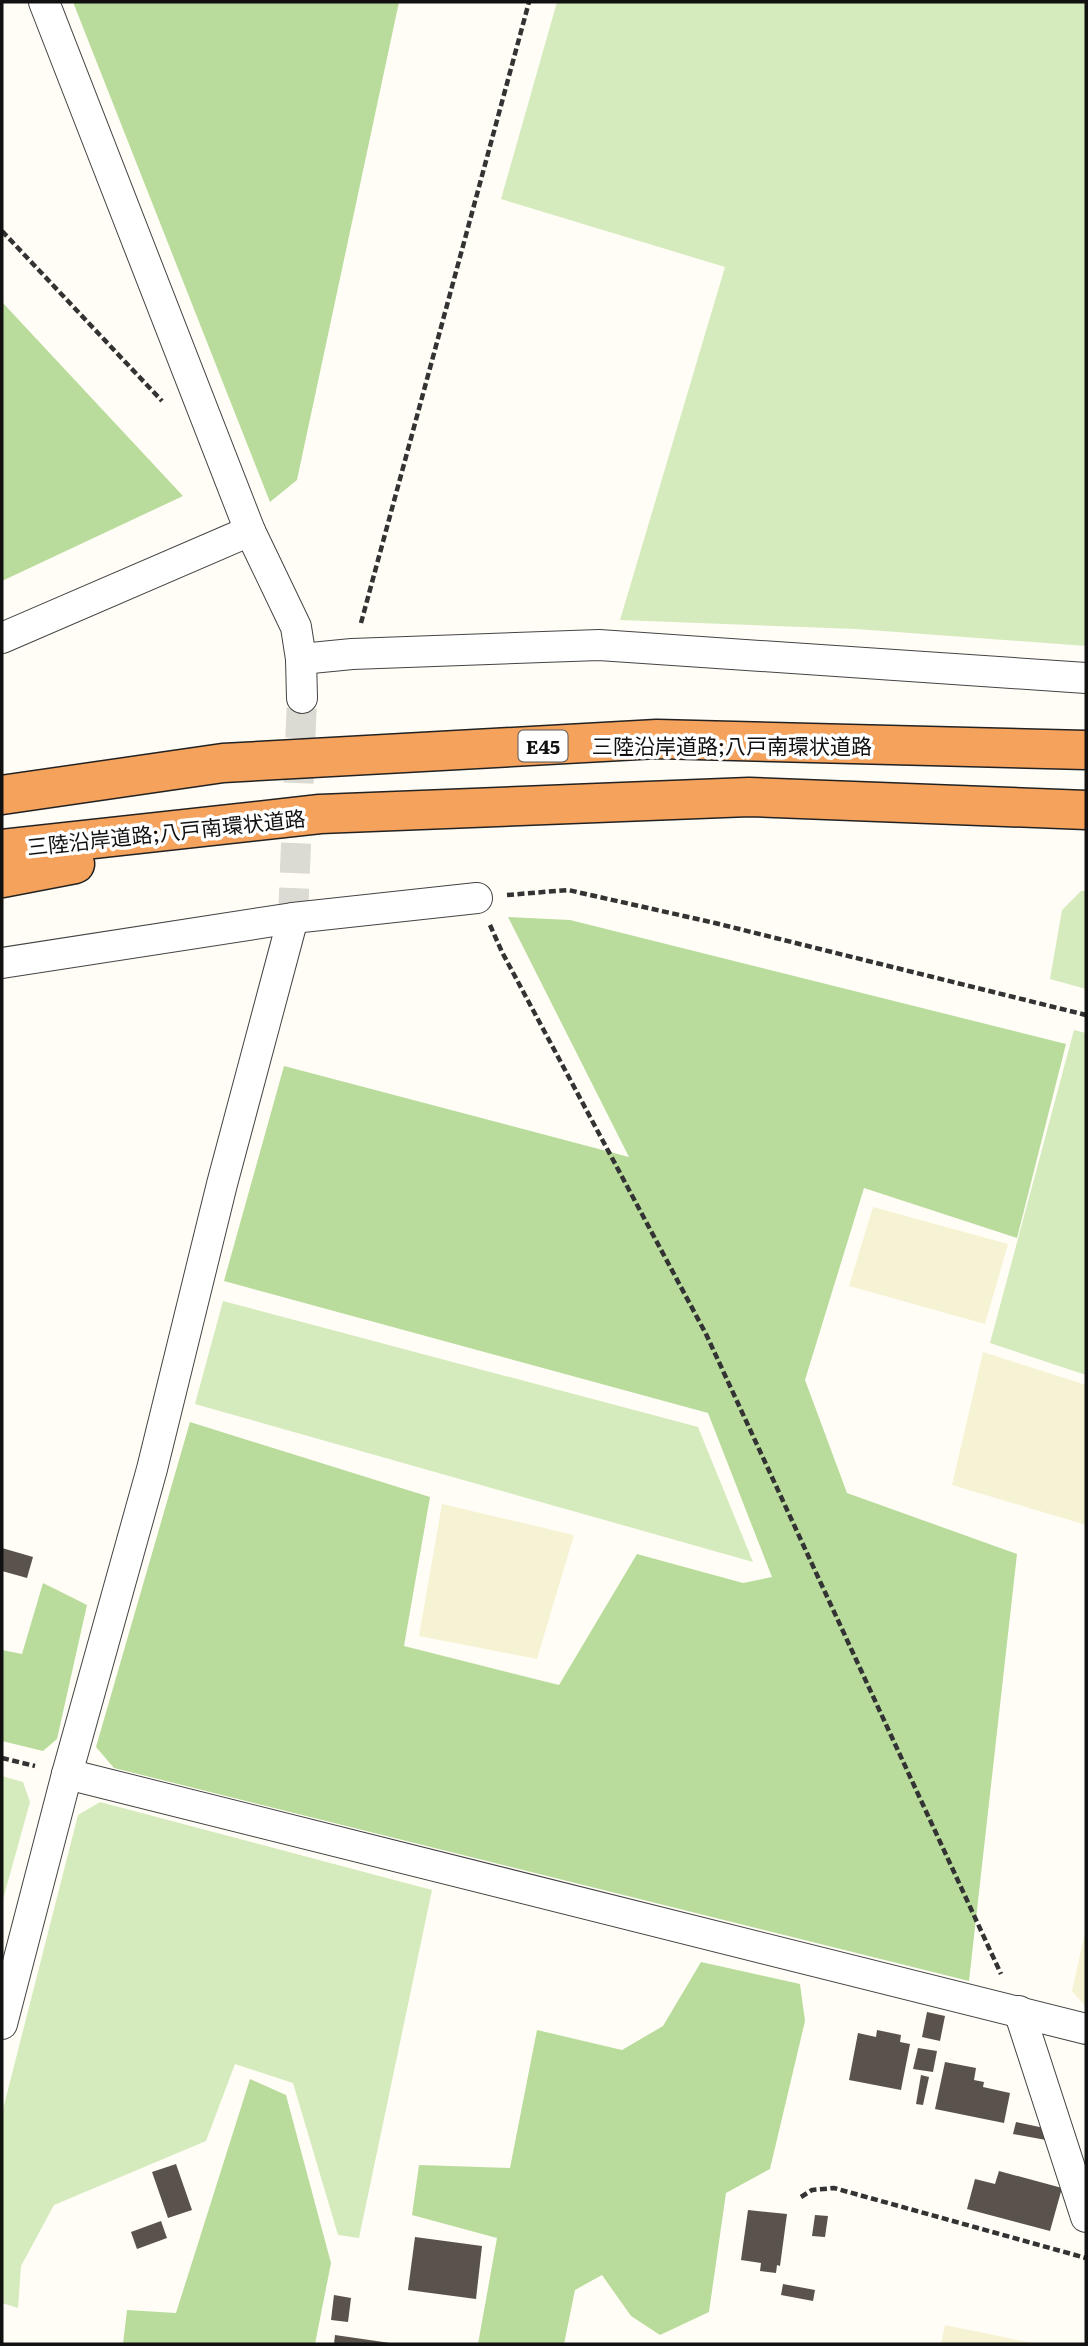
<svg xmlns="http://www.w3.org/2000/svg" width="1088" height="2346" font-family="Literata,'Noto Sans JP',serif">
	<style>
		.farmland { fill: #f6f3d4 }
		.green { fill: #d5ebbd }
		.forest { fill: #b9dc9c }
		.building { fill: #5a524d }
		.lines { fill: none; stroke-linecap: round; stroke-linejoin: round }
		.minor-tunnel { stroke: #dbdad3; stroke-width: 30; stroke-dasharray: 30 15; stroke-linecap: butt }
		.minor-casing { stroke: #444; stroke-width: 32 }
		.motorway-casing { stroke: #222; stroke-width: 41 }
		.path { stroke: #333; stroke-width: 4.5; stroke-dasharray: 7 3.5; stroke-linecap: butt }
		.minor { stroke: #fff; stroke-width: 30 }
		.motorway { stroke: #f5a25d; stroke-width: 38 }
		.labels { text-anchor: middle; dominant-baseline: central; stroke-width: 7; stroke-linejoin: round; paint-order: stroke }
		.shield { fill: #fff; stroke: #585858; stroke-width: 2 }
		.shield-label { font-size: 19px; font-weight: bold; fill: #111 }
		.street-label { font-size: 21px; fill: #111; stroke: #fff }
	</style>
	<rect width="100%" height="100%" fill="#fffdf5"/>
	<g class="farmland">
		<path d="M873 1207 1008 1244 985 1324 849 1286Z"/>
		<path d="M983 1352 1086 1385V1525L952 1485Z"/>
		<path d="M442 1504 574 1535 537 1659 419 1636Z"/>
		<path d="M1086 1928V2007L1072 1991Z"/>
		<path d="M945 2325 1037 2344H941Z"/>
	</g>
	<g class="green">
		<path d="M557 2H1086V646L856 629 620 620 725 267 501 199Z"/>
		<path d="M1081 891H1086V989L1050 979 1062 910Z"/>
		<path d="M1074 1030 1086 1033V1375L990 1343Z"/>
		<path d="M223 1301 698 1427 753 1562 195 1404Z"/>
		<path d="M2 1776 23 1782 30 1802 2 1903Z"/>
		<path d="M100 1802 432 1890 359 2238 338 2235 293 2083 235 2064 206 2141 54 2205 21 2266 18 2308 2 2303V2113L78 1815Z"/>
	</g>
	<g class="forest">
		<path d="M73 2H399L297 480 270 502Z"/>
		<path d="M2 302 183 496 2 581Z"/>
		<path d="M508 917 570 920 1066 1044 1017 1238 864 1188 805 1380 847 1493 1017 1554 969 1981 114 1768 96 1747 190 1422 430 1497 404 1646 559 1685 637 1554 743 1583 772 1577 708 1413 224 1281 284 1066 629 1157Z"/>
		<path d="M43 1583 87 1605 57 1739 43 1751 2 1741V1650L22 1654Z"/>
		<path d="M701 1962 800 1984 805 2021 770 2169 726 2193 709 2312 660 2335 631 2316 602 2275 575 2290 564 2344H478L497 2238 412 2215 419 2165 510 2168 537 2030 622 2050 663 2026Z"/>
		<path d="M250 2079 286 2095 331 2263 315 2344H123L127 2310 176 2313Z"/>
	</g>
	<g class="building">
		<path d="M2 1548 33 1557 27 1578 2 1571Z"/>
		<path d="M927 2012 945 2016 940 2041 922 2037Z"/>
		<path d="M877 2030 901 2035 900 2042 910 2044 901 2090 849 2080 858 2033 876 2037Z"/>
		<path d="M918 2048 937 2051 933 2072 913 2069Z"/>
		<path d="M945 2062 976 2068 974 2080 984 2082 983 2087 1010 2093 1004 2123 935 2109Z"/>
		<path d="M921 2075 929 2077 923 2105 916 2104Z"/>
		<path d="M1016 2122 1049 2129 1046 2140 1013 2134Z"/>
		<path d="M176 2164 192 2210 168 2218 152 2172Z"/>
		<path d="M999 2171 1062 2188 1050 2231 967 2209 975 2179 995 2184Z"/>
		<path d="M748 2210 787 2214 780 2266 777 2265 776 2273 760 2271 761 2263 741 2260Z"/>
		<path d="M815 2215 828 2216 825 2237 812 2236Z"/>
		<path d="M161 2221 167 2238 137 2249 131 2232Z"/>
		<path d="M415 2237 482 2246 476 2299 408 2290Z"/>
		<path d="M783 2284 815 2290 813 2301 781 2295Z"/>
		<path d="M334 2295 351 2298 348 2322 331 2320Z"/>
		<path d="M335 2335 390 2343V2344H334Z"/>
	</g>
	<g class="lines">
		<path class="minor-tunnel" d="M293 918 302 698"/>
		<g class="minor-casing">
			<g id="minor">
				<path d="M44 2 250 531 296 627 301 659 302 698"/>
				<path d="M2 638 250 531"/>
				<path d="M301 659 352 654 599 645 1086 678"/>
				<path d="M2 963 293 918 477 898"/>
				<path d="M67 1774 1086 2029"/>
				<path d="M1019 2011 1086 2217"/>
				<path d="M2 2024 67 1774 152 1469 222 1184 293 918"/>
			</g>
		</g>
		<g class="motorway-casing">
			<g id="motorway">
				<path d="M2 795 223 763 657 739 1086 750"/>
				<path d="M2 849 320 814 749 797 1086 810"/>
				<path d="M2 878 75 864"/>
			</g>
		</g>
		<g class="path">
			<path d="M2 231 162 401"/>
			<path d="M361 623 529 2"/>
			<path d="M507 895 568 890 715 923 1086 1015"/>
			<path d="M490 925 502 952 706 1334 1001 1974"/>
			<path d="M2 1758 35 1766"/>
			<path d="M801 2197 812 2190 834 2188 1086 2258"/>
		</g>
		<use href="#minor" class="minor"/>
		<use href="#motorway" class="motorway"/>
	</g>
	<g class="labels">
		<rect class="shield" x="518.5" y="730.5" width="49" height="31" rx="5"/>
		<g class="shield-label">
			<text x="543" y="746">E45</text>
		</g>
		<g class="street-label">
			<text x="732" y="744">三陸沿岸道路;八戸南環状道路</text>
			<text transform="translate(166 831) rotate(-6)">三陸沿岸道路;八戸南環状道路</text>
		</g>
	</g>
	<rect width="1088" height="2346" fill="none" stroke="#111111" stroke-width="7"/>
</svg>
